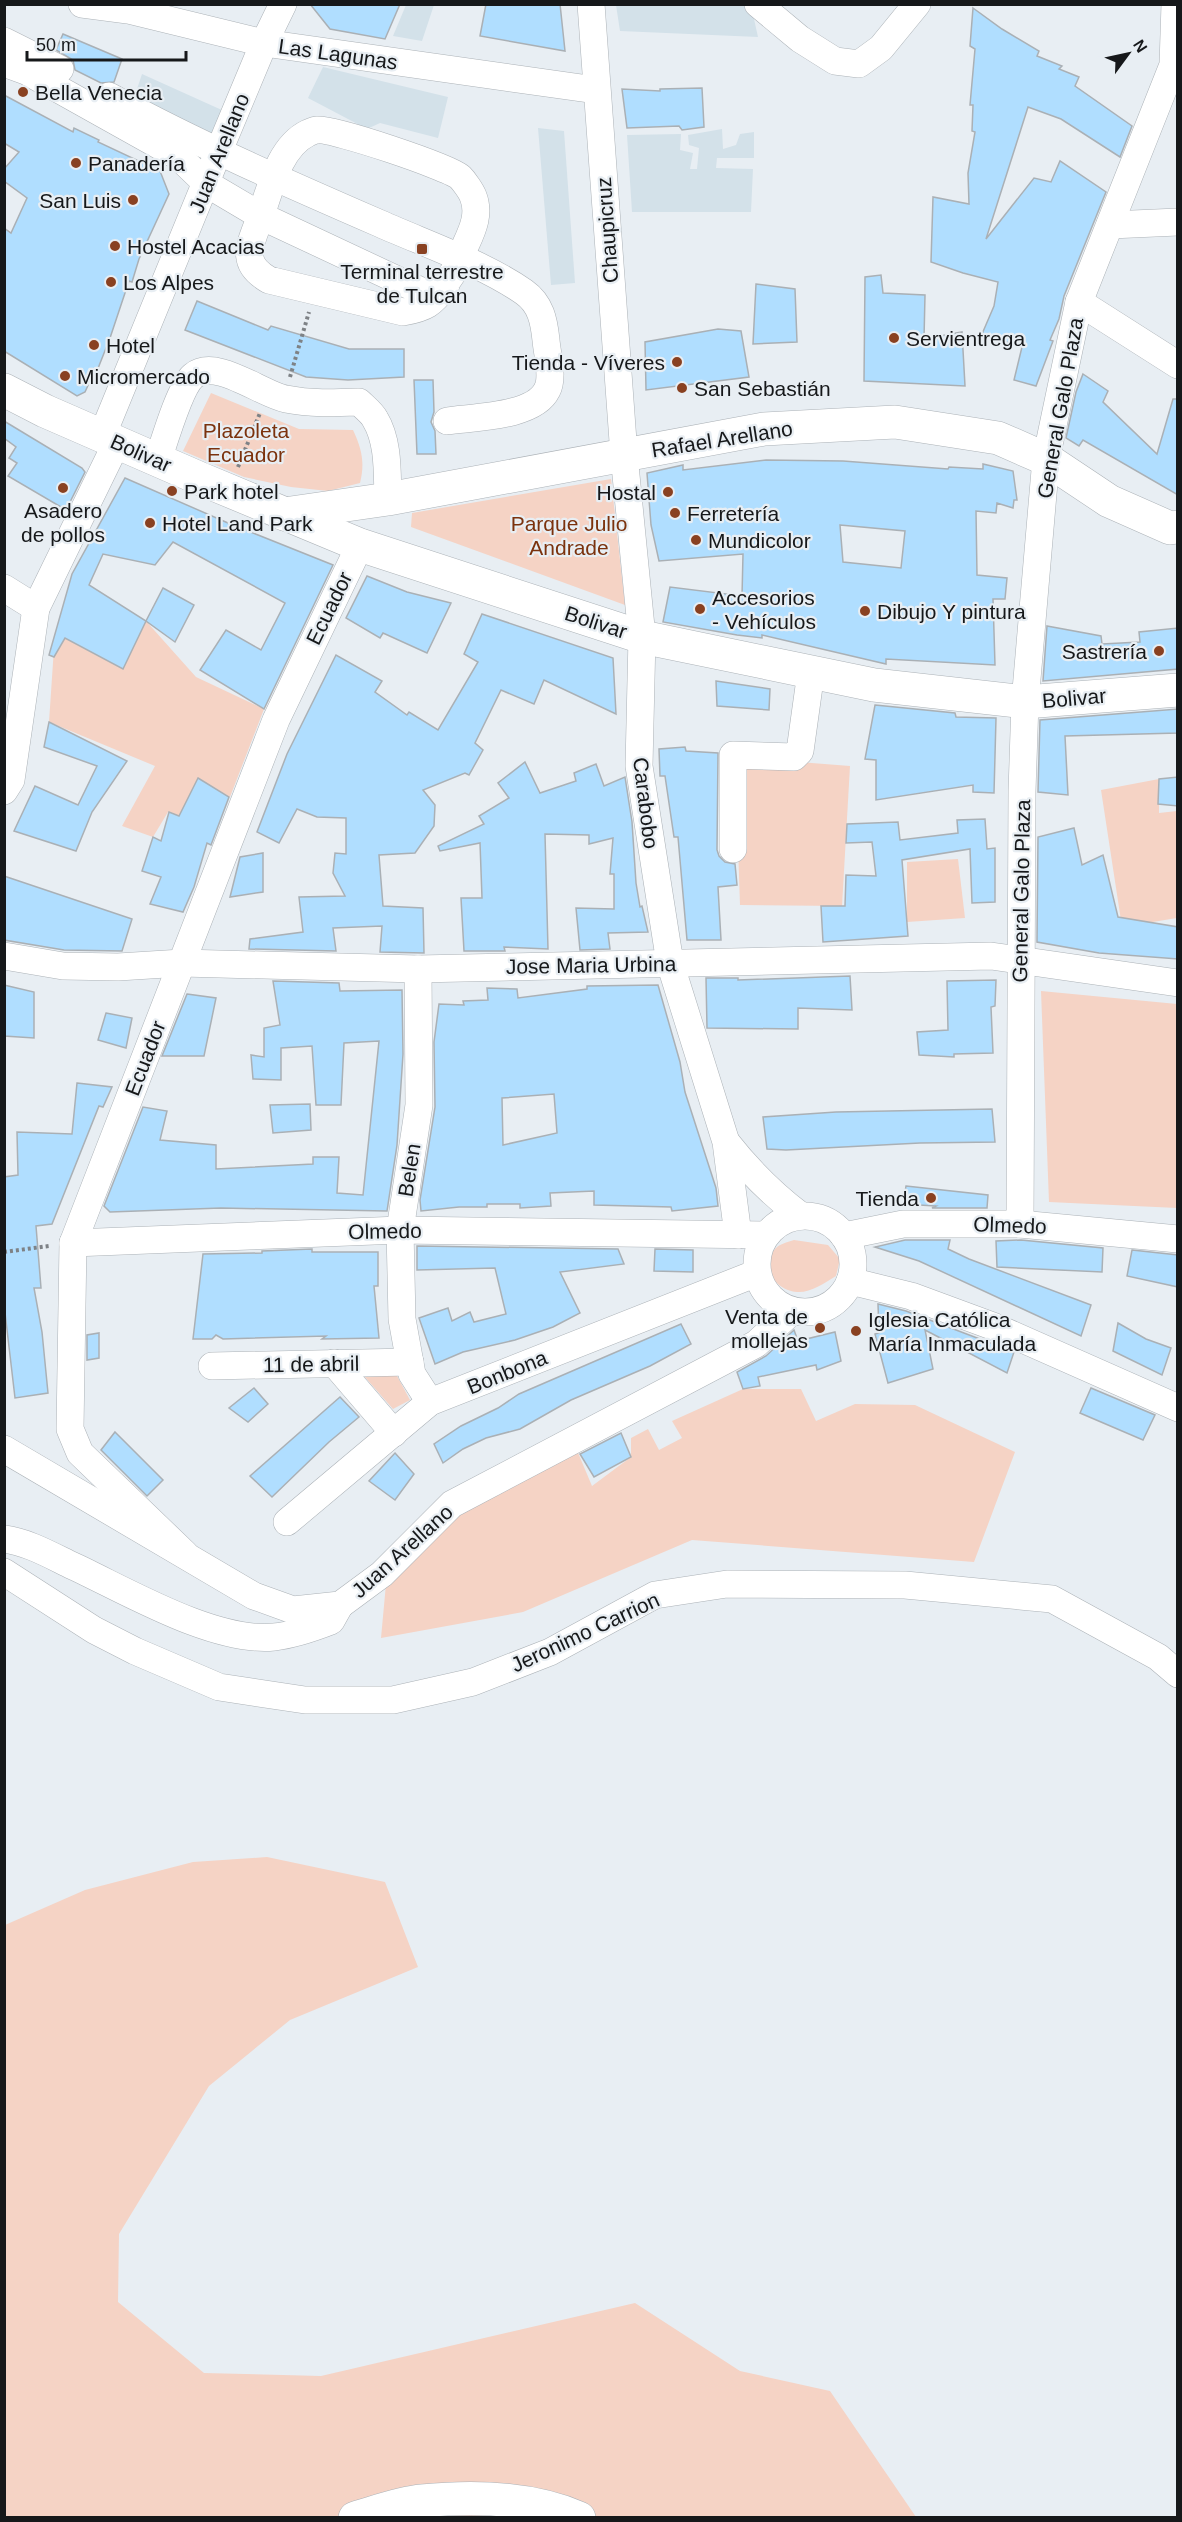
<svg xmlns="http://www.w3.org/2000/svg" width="1182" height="2522" font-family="Helvetica,sans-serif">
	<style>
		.built { fill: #d3e1e9 }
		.green { fill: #f5d3c5 }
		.building { fill: #b0deff; stroke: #aab0b5; stroke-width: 1.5; fill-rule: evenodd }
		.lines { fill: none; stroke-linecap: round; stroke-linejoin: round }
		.minor-casing { stroke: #acb2b7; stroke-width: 28 }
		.major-casing { stroke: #acb2b7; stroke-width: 34 }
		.highway-casing { stroke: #acb2b7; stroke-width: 34 }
		.path { stroke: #7e8286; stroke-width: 4; stroke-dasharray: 3 3; stroke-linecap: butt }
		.minor { stroke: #fff; stroke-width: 27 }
		.major { stroke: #fff; stroke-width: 33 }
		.highway { stroke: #fff; stroke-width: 33 }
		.poi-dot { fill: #894121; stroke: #e8eef3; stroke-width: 2 }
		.labels { text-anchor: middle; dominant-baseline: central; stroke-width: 4.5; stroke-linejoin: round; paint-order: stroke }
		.street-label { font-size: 21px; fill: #16181a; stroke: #e8eef3 }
		.poi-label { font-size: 21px; fill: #16181a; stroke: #e8eef3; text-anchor: start }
		.park-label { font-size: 21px; fill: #7b320d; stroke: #e8eef3 }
	</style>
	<rect width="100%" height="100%" fill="#e8eef3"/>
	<g class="built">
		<path d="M406 5H434L422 41 393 36Z"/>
		<path d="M616 5H744L752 10 758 37 620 31Z"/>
		<path d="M323 67 448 97 438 138 380 123 367 129 308 98Z"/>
		<path d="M142 74 224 111 210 140 133 101Z"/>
		<path d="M538 128 564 131 575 283 551 285Z"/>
		<path d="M722 129 723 149 736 145 740 134 754 132V158H717L716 168 753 169 751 212H632L627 135 681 134 680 150 693 153 690 169H697L699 148 689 145 688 135Z"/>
	</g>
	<g class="green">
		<path d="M211 393 299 429 353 430C362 449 365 463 360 483L328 491 291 487 244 477 183 451Z"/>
		<path d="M611 479 625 605 411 527 412 513Z"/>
		<path d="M146 621 196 677 264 709 230 797 198 778 179 816 168 812 153 837 122 826 155 766 49 722 55 633 123 669Z"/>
		<path d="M735 757 850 766 842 906 740 905Z"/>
		<path d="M1159 779V813L1177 811V918L1122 927 1101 790Z"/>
		<path d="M958 859 965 918 907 922V862Z"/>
		<path d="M1041 991 1177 1004V1208L1049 1202Z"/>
		<path d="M794 1240 828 1245 840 1259 836 1276C825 1283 810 1293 797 1292 775 1290 757 1266 776 1248 780 1244 788 1242 794 1240Z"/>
		<path d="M396 1374 410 1400 393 1409 364 1376Z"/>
		<path d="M743 1389H801L816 1421 855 1404 915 1405 1015 1452 974 1562 692 1540 523 1612 381 1638 386 1584 462 1509 576 1448 592 1486 631 1457V1438L648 1429 659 1450 682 1438 672 1421Z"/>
		<path d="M267 1857 385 1882 418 1967 290 2020 209 2086 119 2234 118 2302 204 2373 321 2376 635 2303 740 2371 830 2391 916 2517 5 2518V1925L85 1890 193 1862Z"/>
	</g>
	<g class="building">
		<path d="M310 4H400L385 39 330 29Z"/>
		<path d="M486 4H560L565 51 480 36Z"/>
		<path d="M973 8 1002 29 1039 51 1037 56 1062 66 1059 69 1079 77 1075 86 1132 126 1120 157 1061 119 1028 107 986 239 1034 178 1051 182 1060 161 1106 192 1064 296 1059 319 1050 340 1053 341 1036 386 1014 380 1022 347 982 334 994 306 998 282 963 273 931 262 933 197 969 204 968 173 975 132 972 131 973 105H970L975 49 970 46Z"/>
		<path d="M63 34 122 59 114 82 101 83 75 70 73 60 56 50Z"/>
		<path d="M702 88 704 127 682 130 679 126 627 128 622 89 660 91V89Z"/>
		<path d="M4 95 73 132 74 128 99 140 98 142 160 171 169 194 139 259 132 282 129 281 110 338 93 381H90L85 392 77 396 4 351V228L11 233 27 198 4 181V169L19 152 4 143Z"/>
		<path d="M881 275 883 293 925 295 924 339 962 332 965 386 864 381 865 277Z"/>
		<path d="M756 284 795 289 797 342 753 344Z"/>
		<path d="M197 301 268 330 271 326 349 349H404V377L348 380 306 377 185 330Z"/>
		<path d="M718 329 741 331 749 377 646 390 645 342Z"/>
		<path d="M1083 374 1108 391 1103 402 1157 454 1173 399H1178V495L1083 440 1079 446 1066 438 1076 392Z"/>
		<path d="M414 380H433L434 412 431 422 435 431 436 454H417Z"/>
		<path d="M4 421 82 468 85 472 66 510 8 476 17 463 9 458 16 447 4 438Z"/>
		<path d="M766 460 843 461 948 469 949 467 983 469V464L1013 471 1017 500H1014L1013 508 997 503 996 513 976 511 977 575 1007 578 1005 599H993L995 665 886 659V664L762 635V638L737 635 663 622 670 587 742 596 743 554 659 561 651 525 647 473 683 465V470ZM840 525 905 531 901 568 843 562Z"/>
		<path d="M125 478 228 523 333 565 264 709 200 670 226 630 261 650 285 603 173 542 155 565 103 554 89 585 146 621 123 669 65 638 54 657 49 655 72 574Z"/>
		<path d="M367 576 407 592 451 603 427 653 383 633 380 638 346 618Z"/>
		<path d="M163 588 194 605 175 642 146 621Z"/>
		<path d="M482 614 613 658 616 714 544 680 534 704 501 690 475 743 483 750 469 775 465 773 423 790 435 805 434 826 415 853 379 855 383 906 423 908 424 953 380 952 382 926 333 928 336 951 249 949 250 939 303 932 299 897 345 896 333 873 335 853 346 854V818L317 817 297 809 279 843 257 832 287 754 336 655 382 681 375 692 407 715 409 712 438 730 478 662 464 654Z"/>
		<path d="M1047 626 1101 636 1102 644 1140 642 1139 632 1178 628V669L1043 681Z"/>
		<path d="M716 681 770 689 769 710 717 706Z"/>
		<path d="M875 705 955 713 956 717 996 718 994 793 973 792V785L876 800V760L865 759Z"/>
		<path d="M1178 709V733L1065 736 1068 795 1038 792 1040 720Z"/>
		<path d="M49 722 127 761 92 812 76 851 14 831 35 786 78 805 97 766 44 747Z"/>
		<path d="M685 747 686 751 718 753 717 850 719 856 725 862 735 864 737 885 718 887 721 940H687L678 837H674L665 776H660L659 749Z"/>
		<path d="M525 762 540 793 576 781 574 773 596 764 604 786 625 777 632 822 636 883 640 907 642 906 648 932 608 933 610 949 580 950 576 908 614 909V874H610L613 838 589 844V835L545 834 548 949 504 947 505 951H464L461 898H482L480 843 440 851 438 846 484 824 479 816 509 798 498 783Z"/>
		<path d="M1178 777V806L1158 804 1159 779Z"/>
		<path d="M198 778 229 797 211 845 207 843 194 887 183 912 150 904 161 877 142 871 153 837 161 841 169 812 179 816Z"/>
		<path d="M985 819 987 849 995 848V902L972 903 970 849 902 860 908 936 823 942 821 906H845L846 875 876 876 872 842 846 843 847 824 898 822 900 840 958 833 957 820Z"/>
		<path d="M1074 828 1082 865 1103 855 1118 917 1178 927V959L1099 953 1037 942 1038 837Z"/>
		<path d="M263 853V892L230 897 240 857Z"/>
		<path d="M4 876 132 919 122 951 64 950 4 940Z"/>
		<path d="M850 976 852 1010 798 1008V1029L707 1028 706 978H738V980Z"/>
		<path d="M996 980 995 1006 991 1007 993 1053 954 1054V1057L919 1055 917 1032 948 1030 947 981Z"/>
		<path d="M273 981 339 983 340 991 402 990 403 1054 397 1145 387 1211 221 1208 110 1212 104 1206 143 1107 167 1111 160 1140 216 1145V1169L313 1164V1157H339L337 1193 363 1195 379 1041 344 1043 341 1105H316L312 1046 281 1048V1080L253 1079 251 1055 264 1057V1028L280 1025Z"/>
		<path d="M4 985 34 992V1038L4 1036Z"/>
		<path d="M658 985 680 1062 685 1092 716 1188 718 1206 672 1211 671 1207 594 1205V1191L550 1193 551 1206 520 1208V1204H487V1207H459L421 1211 420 1200 435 1107 434 1042 439 1004 464 1005 463 1001 488 1000 487 988 517 989 518 998 587 989V986ZM554 1094 557 1133 503 1145 502 1098Z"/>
		<path d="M187 994 216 998 204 1056H162Z"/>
		<path d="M106 1013 132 1018 126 1048 98 1040Z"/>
		<path d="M77 1083 112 1087 103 1107 99 1106 52 1224 36 1226 41 1288H34L42 1332 48 1393 15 1398 4 1304V1177L18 1175 17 1132 72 1134Z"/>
		<path d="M310 1104 311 1130 273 1133 270 1105Z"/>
		<path d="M992 1109 995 1142 920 1143 786 1150 767 1149 763 1117 836 1112Z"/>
		<path d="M906 1186 988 1195 987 1208H932L936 1206 903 1204Z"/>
		<path d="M905 1240H950L948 1249 969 1259 1091 1305 1081 1336 919 1261 875 1247Z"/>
		<path d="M1021 1240 1103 1248 1102 1272 997 1267 996 1241Z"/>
		<path d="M417 1246 618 1249 624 1264 560 1272 580 1313 553 1327 515 1340 463 1352 435 1364 419 1318 448 1308 452 1321 470 1312 474 1322 506 1314 495 1268 417 1270Z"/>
		<path d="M312 1249V1252H378V1286H374L379 1338 322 1339 326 1336 223 1339 216 1335 212 1339H193L203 1254 262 1253V1251Z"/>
		<path d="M655 1249 693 1250V1272L654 1271Z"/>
		<path d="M1132 1250 1178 1255V1287L1127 1276Z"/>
		<path d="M878 1304 906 1311 1014 1352 1007 1373 925 1330 933 1369 888 1383 875 1334 879 1333Z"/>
		<path d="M1118 1323 1146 1339 1171 1348 1162 1375 1113 1351Z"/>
		<path d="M681 1324 691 1344 650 1366 571 1400 520 1429 486 1438 463 1449 443 1463 434 1444 461 1426 498 1408 519 1394Z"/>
		<path d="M794 1330 798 1341 835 1332 841 1361 817 1370 816 1365 758 1377 760 1386 743 1389 737 1372 766 1356Z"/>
		<path d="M99 1333V1358L87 1360V1335Z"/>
		<path d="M254 1388 268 1404 248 1422 229 1408Z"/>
		<path d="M1091 1388 1155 1415 1143 1440 1080 1413Z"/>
		<path d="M340 1397 359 1417 329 1442 272 1497 250 1476Z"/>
		<path d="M115 1432 163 1480 147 1496 101 1450Z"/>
		<path d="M621 1433 631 1457 594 1477 580 1454Z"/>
		<path d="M395 1453 414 1474 395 1500 369 1481Z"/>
	</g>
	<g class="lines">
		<g class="minor-casing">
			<g id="minor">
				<path d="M82 4 128 10 264 43 596 90"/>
				<path d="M591 4 624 455 642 637 639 766 670 963 726 1142 738 1235"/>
				<path d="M758 4 800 39 835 61 859 64 881 48 917 4"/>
				<path d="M4 41 60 69"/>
				<path d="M4 63 26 71 178 156 207 184 261 216 421 291 434 292C452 281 458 264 466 244 473 229 480 213 473 196 471 191 464 181 460 177 448 167 333 128 317 130 314 130 311 132 308 133 279 147 270 190 260 218 250 245 239 263 269 280L403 312C426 308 432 304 446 285"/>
				<path d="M109 96C197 144 289 184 381 224 426 244 484 264 524 292 541 304 544 321 546 340 547 354 554 377 547 390 534 417 474 417 447 421"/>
				<path d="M1110 225 1178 222"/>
				<path d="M1079 302 1178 365"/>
				<path d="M102 436 213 165 264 43 283 4"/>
				<path d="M158 460C164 442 180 387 193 376 215 357 261 394 286 399 311 404 334 403 359 402 364 407 372 413 375 419 389 442 387 473 388 499"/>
				<path d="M4 588 36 608"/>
				<path d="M4 791 11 780 36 608 117 442"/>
				<path d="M733 849V755L794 757 800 751 811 672"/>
				<path d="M4 956 63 966 118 967 182 963 418 969 991 956 1178 983"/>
				<path d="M418 969 419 1105 400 1230 402 1319 412 1374 430 1402"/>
				<path d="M727 1143C749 1171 772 1194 801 1216"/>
				<circle cx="805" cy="1264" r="48"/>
				<path d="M1020 1224 1022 791 1025 702 1046 459 1079 302 1173 65 1175 4"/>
				<path d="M844 1236 903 1224H1020L1178 1239"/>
				<path d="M73 1243 400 1230 766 1235"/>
				<path d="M850 1281 911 1296 995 1327 1178 1408"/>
				<path d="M334 1363 394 1433"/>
				<path d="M212 1366 410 1362"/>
				<path d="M4 1449 254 1596 293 1610 340 1605 382 1574 452 1504 756 1344 792 1311"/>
				<path d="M287 1522 430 1402 757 1273"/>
				<path d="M4 1539C28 1542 52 1556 73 1566 127 1591 214 1643 274 1637 293 1635 313 1628 331 1621L340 1605"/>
				<path d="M185 1554 80 1453 70 1429 73 1243 276 720 360 545"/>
				<path d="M4 1572 94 1630 135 1651 219 1687 305 1700H393L473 1682 550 1652 655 1595 727 1584 905 1585 1052 1599 1158 1657 1178 1674"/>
			</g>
		</g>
		<g class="major-casing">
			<g id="major">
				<path d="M4 390 45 411 201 479 360 545 642 637 874 685 1025 702 1178 690"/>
				<path d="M284 514 388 499 764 429 895 422 998 438 1046 459 1109 501 1170 528 1178 527"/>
			</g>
		</g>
		<g class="highway-casing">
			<path id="highway" d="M355 2518C376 2512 400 2503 422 2501 473 2496 531 2497 579 2518"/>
		</g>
		<g class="path">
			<path d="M290 377 309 312"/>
			<path d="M238 467 260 413"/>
			<path d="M4 1252 49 1246"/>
		</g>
		<use href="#minor" class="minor"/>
		<use href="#major" class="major"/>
		<use href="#highway" class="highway"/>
	</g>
	<g class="poi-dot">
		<circle cx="23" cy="92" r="6"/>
		<circle cx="76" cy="163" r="6"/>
		<circle cx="133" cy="200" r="6"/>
		<circle cx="115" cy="246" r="6"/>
		<rect x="416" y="243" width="12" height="12" rx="3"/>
		<circle cx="111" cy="282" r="6"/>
		<circle cx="894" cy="338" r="6"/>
		<circle cx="94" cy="345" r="6"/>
		<circle cx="677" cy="362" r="6"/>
		<circle cx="65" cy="376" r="6"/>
		<circle cx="682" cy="388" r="6"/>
		<circle cx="63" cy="488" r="6"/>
		<circle cx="172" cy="491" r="6"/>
		<circle cx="668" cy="492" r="6"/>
		<circle cx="675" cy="513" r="6"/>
		<circle cx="150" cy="523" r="6"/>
		<circle cx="696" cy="540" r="6"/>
		<circle cx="700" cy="609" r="6"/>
		<circle cx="865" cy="611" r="6"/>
		<circle cx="1159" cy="651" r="6"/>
		<circle cx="931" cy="1198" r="6"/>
		<circle cx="820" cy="1328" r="6"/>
		<circle cx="856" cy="1331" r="6"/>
	</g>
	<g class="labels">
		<g class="street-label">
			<text transform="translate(338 54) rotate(8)">Las Lagunas</text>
			<text transform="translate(219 153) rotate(-68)">Juan Arellano</text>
			<text transform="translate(607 230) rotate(-94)">Chaupicruz</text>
			<text transform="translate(1060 408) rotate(-80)">General Galo Plaza</text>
			<text transform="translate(722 439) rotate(-9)">Rafael Arellano</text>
			<text transform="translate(141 453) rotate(24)">Bolivar</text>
			<text transform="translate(329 608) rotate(-64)">Ecuador</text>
			<text transform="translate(596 622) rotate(18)">Bolivar</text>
			<text transform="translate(1074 698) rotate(-5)">Bolivar</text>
			<text transform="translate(646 803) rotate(83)">Carabobo</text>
			<text transform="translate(1021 891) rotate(-89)">General Galo Plaza</text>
			<text transform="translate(591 965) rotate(-1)">Jose Maria Urbina</text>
			<text transform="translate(145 1058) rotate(-69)">Ecuador</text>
			<text transform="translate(409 1170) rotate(-81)">Belen</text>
			<text transform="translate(1010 1225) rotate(2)">Olmedo</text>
			<text transform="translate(385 1231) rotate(-1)">Olmedo</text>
			<text transform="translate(311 1364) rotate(-1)">11 de abril</text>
			<text transform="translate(507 1372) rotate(-22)">Bonbona</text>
			<text transform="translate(402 1551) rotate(-42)">Juan Arellano</text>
			<text transform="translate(585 1632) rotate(-25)">Jeronimo Carrion</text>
		</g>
		<g class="poi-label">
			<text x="35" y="92">Bella Venecia</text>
			<text x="88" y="163">Panadería</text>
			<text x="121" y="200" text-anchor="end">San Luis</text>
			<text x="127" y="246">Hostel Acacias</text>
			<text x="422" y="271" text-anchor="middle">Terminal terrestre<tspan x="422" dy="24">de Tulcan</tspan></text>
			<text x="123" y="282">Los Alpes</text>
			<text x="906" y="338">Servientrega</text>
			<text x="106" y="345">Hotel</text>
			<text x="665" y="362" text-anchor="end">Tienda - Víveres</text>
			<text x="77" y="376">Micromercado</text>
			<text x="694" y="388">San Sebastián</text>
			<text x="184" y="491">Park hotel</text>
			<text x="656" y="492" text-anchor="end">Hostal</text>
			<text x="63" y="510" text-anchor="middle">Asadero<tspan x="63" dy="24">de pollos</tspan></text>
			<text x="687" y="513">Ferretería</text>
			<text x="162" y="523">Hotel Land Park</text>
			<text x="708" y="540">Mundicolor</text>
			<text x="712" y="597">Accesorios<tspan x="712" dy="24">- Vehículos</tspan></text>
			<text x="877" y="611">Dibujo Y pintura</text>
			<text x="1147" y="651" text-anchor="end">Sastrería</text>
			<text x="919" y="1198" text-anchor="end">Tienda</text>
			<text x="808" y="1316" text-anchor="end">Venta de<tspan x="808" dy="24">mollejas</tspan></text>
			<text x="868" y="1319">Iglesia Católica<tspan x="868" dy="24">María Inmaculada</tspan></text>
		</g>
		<g class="park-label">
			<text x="246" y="430">Plazoleta<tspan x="246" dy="24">Ecuador</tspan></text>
			<text x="569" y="523">Parque Julio<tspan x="569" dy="24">Andrade</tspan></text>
		</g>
	</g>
	<rect width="1182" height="2522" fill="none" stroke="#16181a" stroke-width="12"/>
	<g transform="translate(1128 54) rotate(57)" stroke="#e8eef3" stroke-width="4.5" paint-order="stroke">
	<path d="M0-4.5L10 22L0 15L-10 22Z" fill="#16181a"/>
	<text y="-9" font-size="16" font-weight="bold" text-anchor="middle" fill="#16181a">N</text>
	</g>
	<path d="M27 51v9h159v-9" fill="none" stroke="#16181a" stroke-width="3"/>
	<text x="36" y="51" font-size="18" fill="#16181a" stroke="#e8eef3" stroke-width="4.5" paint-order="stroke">50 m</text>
</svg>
